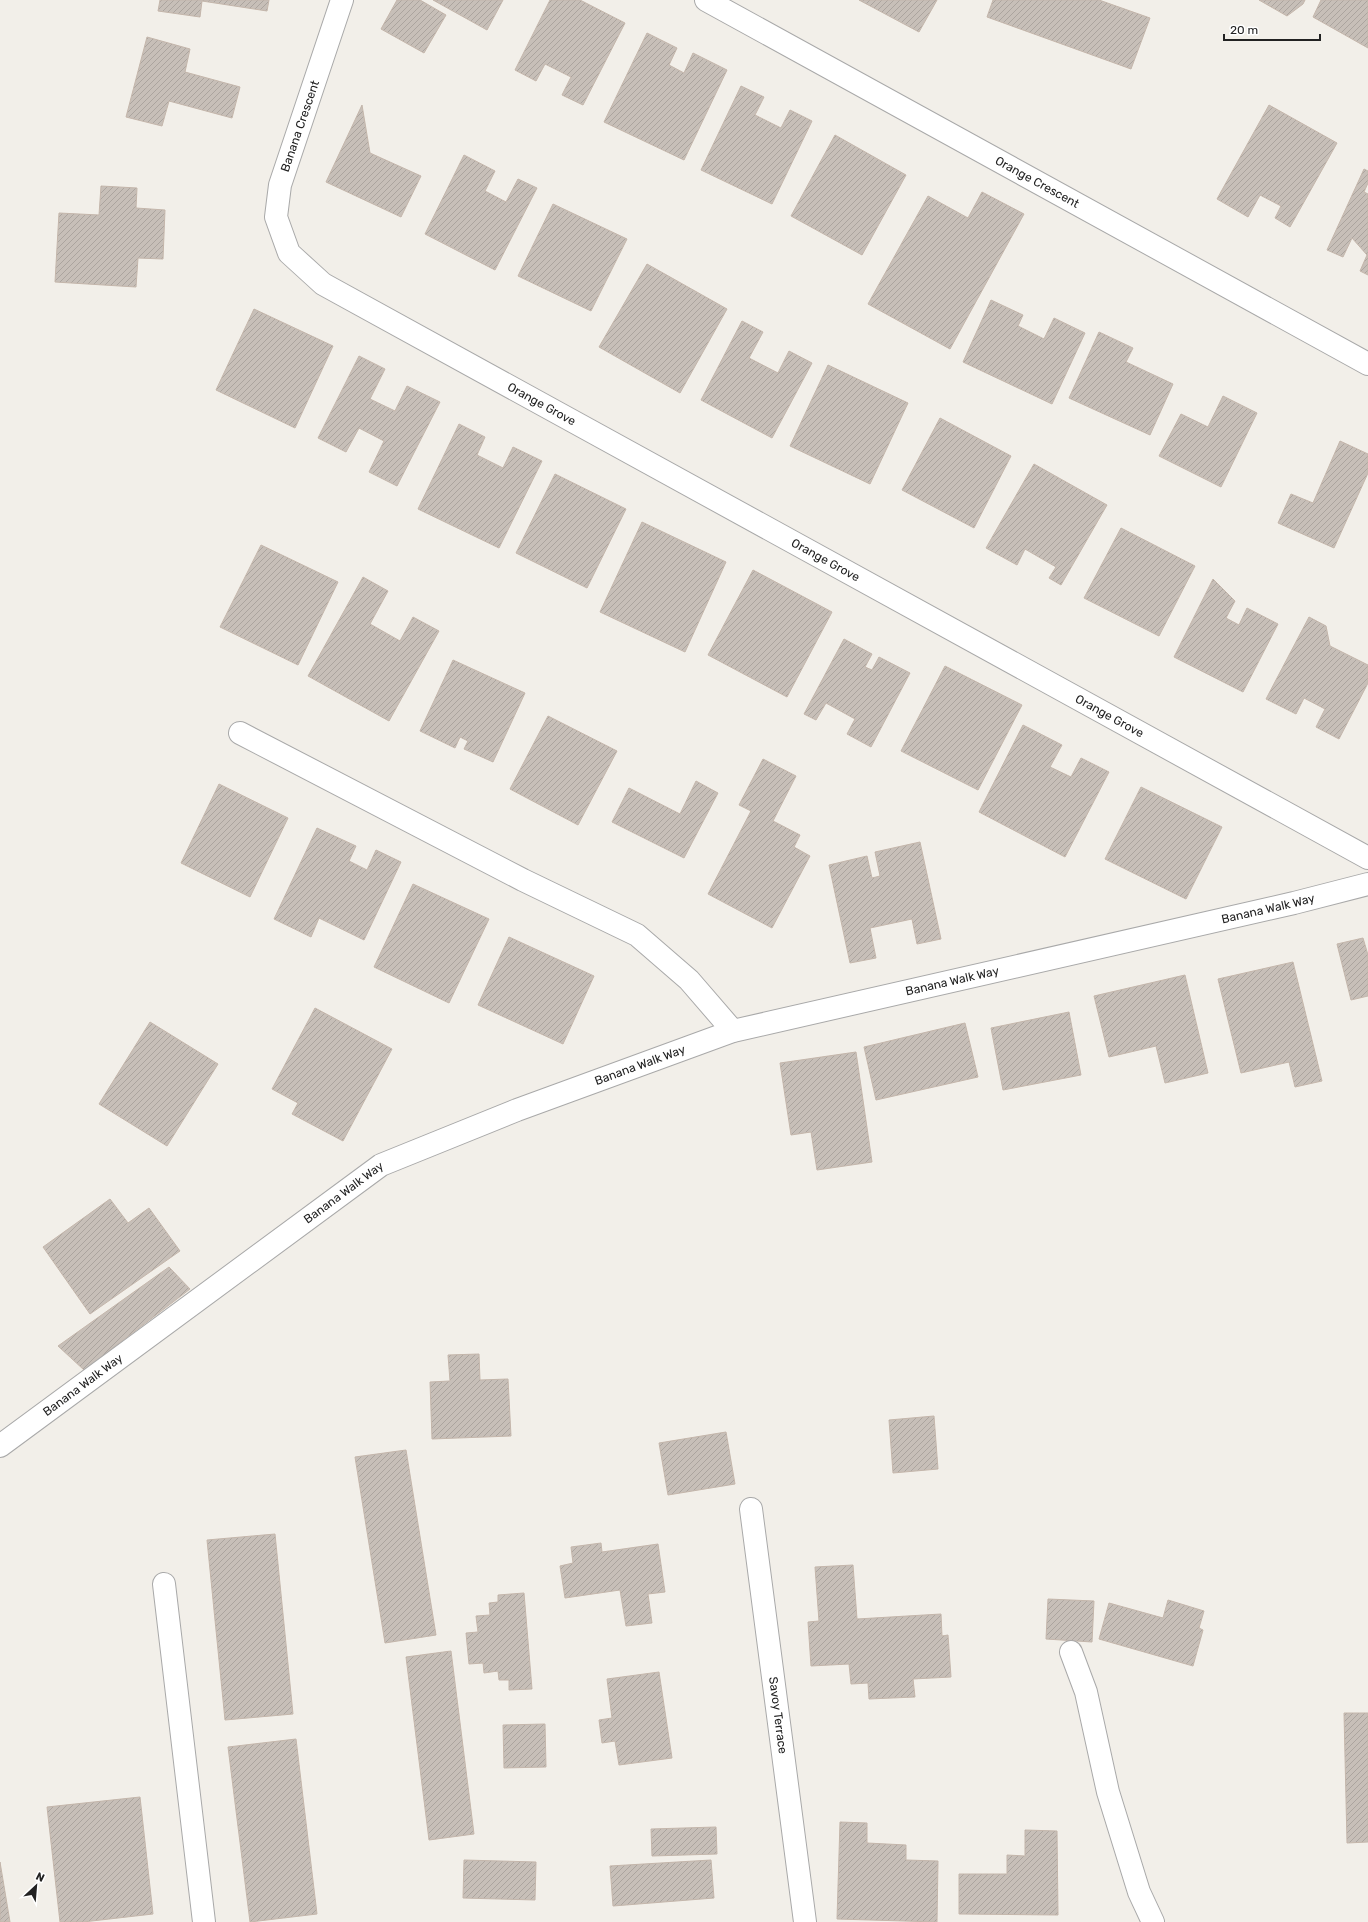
<svg xmlns="http://www.w3.org/2000/svg" width="1368" height="1922" font-family="Rubik,sans-serif">
	<style>
		.building { fill: url(#building-hatch); stroke: #c4b6ab }
		.lines { fill: none; stroke-linecap: round; stroke-linejoin: round }
		.minor-casing { stroke: #a9a9a9; stroke-width: 24 }
		.minor { stroke: #fff; stroke-width: 22 }
		.labels { text-anchor: middle; dominant-baseline: central; stroke-width: 3; stroke-linejoin: round; paint-order: stroke }
		.street-label { font-size: 12px; fill: #222; stroke: #fff }
	</style>
	<defs>
		<pattern id="building-hatch" width="6" height="6" patternUnits="userSpaceOnUse"><rect width="6" height="6" fill="#c7bfb8"/><path d="M-1 1l2-2M0 6l6-6M5 7l2-2" fill="none" stroke="#aba49e"/></pattern>
	</defs>
	<rect width="100%" height="100%" fill="#f2efe9"/>
	<g class="building">
		<path d="M160 0H269L267 11 202 1 200 17 158 11Z"/>
		<path d="M397 0H420L446 15 424 53 381 29Z"/>
		<path d="M433 0H503L487 30Z"/>
		<path d="M550 0H580L625 23 583 105 562 95 571 77 545 64 536 81 515 70Z"/>
		<path d="M859 0H937L919 32Z"/>
		<path d="M993 0H1099L1150 18 1131 69 987 17Z"/>
		<path d="M1259 0H1305L1303 4 1287 16Z"/>
		<path d="M1321 0H1368V48L1313 17Z"/>
		<path d="M647 33 677 48 669 65 684 73 693 53 727 70 684 160 604 122Z"/>
		<path d="M147 37 190 49 185 72 240 87 232 118 169 101 162 126 126 117Z"/>
		<path d="M741 86 764 97 755 115 781 128 790 110 812 121 772 204 701 170Z"/>
		<path d="M362 105 370 153 421 176 401 217 326 182Z"/>
		<path d="M1269 105 1337 143 1290 227 1275 218 1281 206 1260 195 1248 217 1217 199Z"/>
		<path d="M835 135 906 175 862 255 791 216Z"/>
		<path d="M464 155 495 171 485 191 506 202 518 179 537 188 495 270 425 234Z"/>
		<path d="M1364 169 1368 171V183L1364 192 1368 194V275L1360 271 1367 255 1352 238 1343 257 1327 250Z"/>
		<path d="M101 186 137 188 136 208 165 210 163 259 138 258 136 287 55 282 59 213 99 215Z"/>
		<path d="M982 192 1024 214 950 349 868 304 928 196 968 218Z"/>
		<path d="M553 204 627 239 591 311 518 276Z"/>
		<path d="M647 264 727 309 680 393 599 347Z"/>
		<path d="M991 300 1023 315 1018 326 1044 339 1054 318 1085 333 1052 404 963 362Z"/>
		<path d="M254 309 333 346 295 428 216 390Z"/>
		<path d="M742 321 763 332 749 358 778 373 789 351 812 363 772 438 701 400Z"/>
		<path d="M1099 332 1133 348 1126 362 1173 384 1150 435 1069 398Z"/>
		<path d="M359 356 385 369 370 399 395 411 407 386 440 402 397 486 369 472 384 441 359 428 346 452 318 438Z"/>
		<path d="M828 365 908 403 870 484 790 446Z"/>
		<path d="M1223 396 1257 413 1221 487 1159 456 1181 414 1208 427Z"/>
		<path d="M940 418 1011 456 974 528 902 490Z"/>
		<path d="M459 424 485 437 477 455 503 468 513 447 542 461 499 548 418 509Z"/>
		<path d="M1340 441 1368 454V473L1334 548 1278 523 1291 494 1313 503Z"/>
		<path d="M1034 464 1107 505 1061 585 1049 578 1056 567 1025 549 1017 565 986 548Z"/>
		<path d="M555 474 626 509 587 588 516 553Z"/>
		<path d="M642 522 726 562 685 652 600 612Z"/>
		<path d="M1121 528 1195 566 1159 636 1084 598Z"/>
		<path d="M261 545 338 582 298 665 220 627Z"/>
		<path d="M753 570 832 612 787 697 708 655Z"/>
		<path d="M363 577 388 591 370 624 400 641 413 617 439 631 389 721 308 676Z"/>
		<path d="M1213 579 1235 601 1226 618 1239 625 1247 608 1278 624 1243 692 1174 657Z"/>
		<path d="M1309 617 1326 626 1330 646 1368 665V683L1339 739 1316 727 1325 709 1304 698 1296 714 1266 699Z"/>
		<path d="M844 639 872 654 865 667 872 670 879 657 910 673 871 747 847 734 855 719 826 703 816 720 804 714Z"/>
		<path d="M453 660 525 693 493 762 464 749 468 741 460 737 455 748 420 731Z"/>
		<path d="M945 666 1022 705 978 790 901 751Z"/>
		<path d="M548 716 617 751 578 825 510 789Z"/>
		<path d="M1023 725 1062 745 1050 767 1071 777 1081 758 1109 772 1065 857 979 812Z"/>
		<path d="M763 759 796 776 773 821 800 835 794 847 810 856 772 928 708 894 751 811 739 805Z"/>
		<path d="M696 781 718 793 684 858 612 822 629 788 680 814Z"/>
		<path d="M219 784 288 818 250 897 181 863Z"/>
		<path d="M1141 787 1222 827 1186 899 1105 859Z"/>
		<path d="M317 828 356 846 349 861 367 870 376 850 401 862 364 940 319 918 311 937 274 919Z"/>
		<path d="M920 842 941 939 917 944 912 919 870 928 876 958 850 963 829 865 867 856 872 878 880 876 875 852Z"/>
		<path d="M413 884 489 919 449 1003 374 967Z"/>
		<path d="M509 937 594 976 563 1044 478 1005Z"/>
		<path d="M1363 938 1368 955V996L1351 1000 1337 944Z"/>
		<path d="M1293 962 1322 1081 1295 1087 1289 1062 1241 1073 1218 979Z"/>
		<path d="M1185 975 1208 1073 1165 1083 1156 1046 1109 1057 1094 996Z"/>
		<path d="M315 1008 392 1049 343 1141 292 1114 298 1103 272 1089Z"/>
		<path d="M1069 1012 1081 1075 1003 1090 991 1028Z"/>
		<path d="M150 1022 218 1064 167 1146 99 1104Z"/>
		<path d="M965 1023 978 1077 876 1100 864 1047Z"/>
		<path d="M856 1052 872 1162 817 1170 811 1132 791 1135 780 1063Z"/>
		<path d="M110 1199 128 1223 149 1208 180 1251 90 1314 43 1247Z"/>
		<path d="M169 1267 190 1289 84 1370 58 1346Z"/>
		<path d="M479 1354 480 1380 508 1379 511 1436 432 1439 430 1382 450 1381 448 1355Z"/>
		<path d="M934 1416 938 1469 893 1473 889 1420Z"/>
		<path d="M726 1432 735 1484 668 1495 659 1443Z"/>
		<path d="M406 1450 436 1635 385 1643 355 1457Z"/>
		<path d="M275 1534 293 1714 225 1720 207 1540Z"/>
		<path d="M601 1543 602 1552 658 1544 665 1592 648 1594 652 1623 626 1626 620 1590 565 1598 560 1566 573 1563 571 1547Z"/>
		<path d="M853 1565 857 1619 941 1614 942 1636 948 1635 951 1677 913 1679 915 1697 869 1699 868 1683 851 1684 849 1664 811 1666 808 1622 819 1621 815 1567Z"/>
		<path d="M524 1593 532 1689 509 1690V1680H499L498 1671 484 1673 483 1663 469 1664 466 1633 478 1632 476 1616 490 1615 489 1603 498 1602V1595Z"/>
		<path d="M1048 1599 1094 1601 1092 1642 1046 1639Z"/>
		<path d="M1168 1600 1204 1611 1199 1628 1203 1630 1193 1666 1099 1639 1109 1603 1163 1618Z"/>
		<path d="M451 1651 474 1834 429 1840 406 1657Z"/>
		<path d="M659 1672 672 1758 619 1765 615 1741 602 1743 599 1720 612 1718 607 1679Z"/>
		<path d="M1344 1713H1368V1842L1347 1843Z"/>
		<path d="M545 1724 546 1767 504 1768 503 1725Z"/>
		<path d="M296 1739 317 1914 250 1922 228 1747Z"/>
		<path d="M140 1797 153 1914 83 1922H60L47 1807Z"/>
		<path d="M840 1822 867 1823V1843L906 1845V1860L938 1861 937 1922 837 1919Z"/>
		<path d="M716 1827 717 1854 652 1856 651 1829Z"/>
		<path d="M1025 1830 1057 1831 1058 1915 959 1914V1874H1007V1855L1025 1856Z"/>
		<path d="M464 1860 536 1862 535 1900 463 1898Z"/>
		<path d="M711 1860 714 1898 613 1906 610 1866Z"/>
		<path d="M0 1862 10 1922H0Z"/>
	</g>
	<g class="lines">
		<g class="minor-casing">
			<g id="minor">
				<path id="s1" d="M342 0 280 185 276 217 289 253 323 284 1368 858"/>
				<path id="s2" d="M706 0 1368 364"/>
				<path d="M240 733 523 880 637 935 689 980 733 1031"/>
				<path id="s3" d="M0 1446 381 1165 517 1110 733 1031 1294 903 1368 884"/>
				<path id="s4" d="M751 1509 805 1922"/>
				<path d="M164 1584 204 1922"/>
				<path d="M1071 1652 1086 1692 1108 1792 1139 1892 1153 1922"/>
			</g>
		</g>
		<use href="#minor" class="minor"/>
	</g>
	<g class="labels">
		<g class="street-label">
			<text transform="translate(300 126) rotate(-71)">Banana Crescent</text>
			<text stroke="none"><textPath href="#s2" startOffset="378">Orange Crescent</textPath></text>
			<text stroke="none"><textPath href="#s1" startOffset="561">Orange Grove</textPath></text>
			<text stroke="none"><textPath href="#s1" startOffset="885">Orange Grove</textPath></text>
			<text stroke="none"><textPath href="#s1" startOffset="1209">Orange Grove</textPath></text>
			<text stroke="none"><textPath href="#s3" startOffset="1399">Banana Walk Way</textPath></text>
			<text stroke="none"><textPath href="#s3" startOffset="1075">Banana Walk Way</textPath></text>
			<text stroke="none"><textPath href="#s3" startOffset="751">Banana Walk Way</textPath></text>
			<text stroke="none"><textPath href="#s3" startOffset="427">Banana Walk Way</textPath></text>
			<text stroke="none"><textPath href="#s3" startOffset="103">Banana Walk Way</textPath></text>
			<text stroke="none"><textPath href="#s4" startOffset="208">Savoy Terrace</textPath></text>
		</g>
	</g>
	<g transform="translate(36 1886) rotate(26)" stroke="#ffffff" stroke-width="3" paint-order="stroke">
	<path d="M0-3L7 15L0 10L-7 15Z" fill="#222222"/>
	<text y="-6" font-size="11" font-weight="bold" text-anchor="middle" fill="#222222">N</text>
	</g>
	<path d="M1224 34v6h96v-6" fill="none" stroke="#222222" stroke-width="2"/>
	<text x="1230" y="34" font-size="12" fill="#222222" stroke="#ffffff" stroke-width="3" paint-order="stroke">20 m</text>
</svg>
